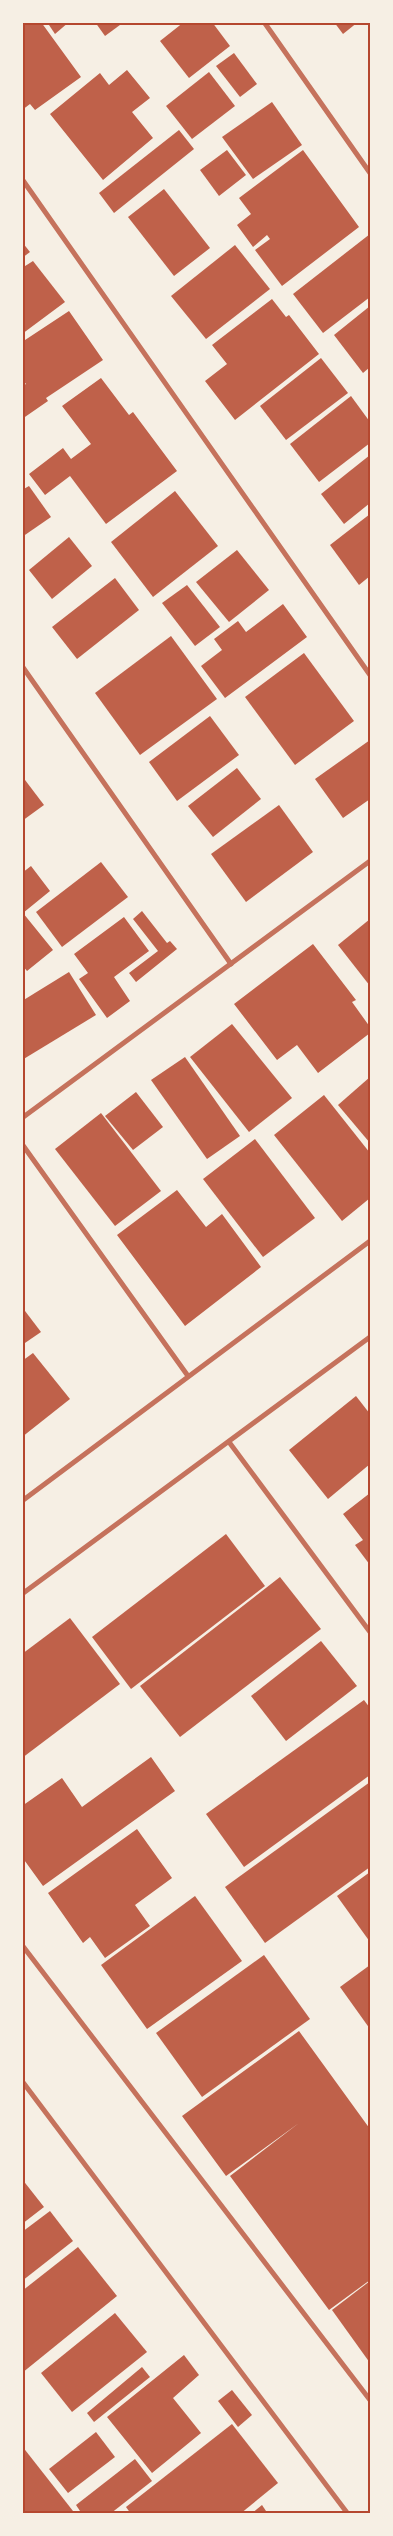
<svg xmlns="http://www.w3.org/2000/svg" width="393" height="2536" font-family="Bitter,serif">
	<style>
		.building { fill: #bf614a }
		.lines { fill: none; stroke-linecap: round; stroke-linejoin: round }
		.minor { stroke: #c5725c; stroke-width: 5 }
		.neatline { fill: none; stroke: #b5482f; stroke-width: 2 }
	</style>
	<rect width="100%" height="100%" fill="#f6efe4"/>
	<g class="building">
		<path d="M22 22H41L81 77 35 110 30 104 22 110Z"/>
		<path d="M47 22H69L55 34Z"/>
		<path d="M95 22H124L105 36Z"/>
		<path d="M184 22H212L230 46 189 78 160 41Z"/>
		<path d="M334 22H358L343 34Z"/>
		<path d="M234 53 257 84 240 97 216 66Z"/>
		<path d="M127 70 150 98 132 112 153 138 103 180 50 114 100 73 109 85Z"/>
		<path d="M209 72 235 106 192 139 166 106Z"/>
		<path d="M272 102 302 145 253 179 222 137Z"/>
		<path d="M179 130 194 149 114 213 99 193Z"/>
		<path d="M227 150 246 175 219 196 200 170Z"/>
		<path d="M303 150 359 227 282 286 255 250 270 239 267 235 253 247 237 225 251 214 239 198Z"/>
		<path d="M164 189 210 248 174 276 128 217Z"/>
		<path d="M370 234V297L323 333 293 294Z"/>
		<path d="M22 242 30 252 22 258Z"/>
		<path d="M235 245 270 289 206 339 171 296Z"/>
		<path d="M33 261 65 302 22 334V268Z"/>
		<path d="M272 299 286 317 289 315 319 354 235 420 205 381 227 364 212 345Z"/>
		<path d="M370 306V367L363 373 334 335Z"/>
		<path d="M69 311 103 360 46 398 48 401 22 419V386L26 384 22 379V342Z"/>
		<path d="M321 358 348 393 286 440 260 406Z"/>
		<path d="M101 378 129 415 133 412 177 471 106 524 70 476 45 495 29 474 63 448 71 459 91 444 62 406Z"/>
		<path d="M351 396 370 422V443L319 482 290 444Z"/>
		<path d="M370 455V503L344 524 321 494Z"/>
		<path d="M29 486 51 517 22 537V490Z"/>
		<path d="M175 491 218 546 153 597 111 542Z"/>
		<path d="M370 514V576L359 585 330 545Z"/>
		<path d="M69 537 92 566 52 599 29 570Z"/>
		<path d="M237 550 269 590 229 622 196 582Z"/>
		<path d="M115 578 139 610 77 659 52 627Z"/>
		<path d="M187 585 220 627 195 646 162 603Z"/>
		<path d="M283 604 307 637 225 698 201 666 222 650 214 639 238 621 246 632Z"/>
		<path d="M171 636 217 699 140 755 95 693Z"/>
		<path d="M304 653 354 721 295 765 245 697Z"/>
		<path d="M210 716 239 755 177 801 149 762Z"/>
		<path d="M370 740V799L343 818 315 779Z"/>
		<path d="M237 768 261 799 213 837 188 806Z"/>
		<path d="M22 776 44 805 22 821Z"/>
		<path d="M279 805 313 852 246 902 211 854Z"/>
		<path d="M101 862 128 897 62 947 36 912Z"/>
		<path d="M31 866 50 891 23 913 53 950 27 971 22 965V873Z"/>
		<path d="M142 911 167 943 170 941 177 949 136 982 129 973 158 951 133 919Z"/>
		<path d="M124 917 149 951 114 977 130 1001 107 1018 79 979 88 973 74 954Z"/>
		<path d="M370 919V986L338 945Z"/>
		<path d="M313 944 356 1000 352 1002 370 1027V1033L318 1073 297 1045 277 1060 234 1004Z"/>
		<path d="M69 972 96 1015 22 1060V1001Z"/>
		<path d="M232 1024 292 1098 249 1132 190 1057Z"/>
		<path d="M185 1057 240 1136 207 1159 151 1080Z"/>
		<path d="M370 1077V1143L338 1105Z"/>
		<path d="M136 1092 163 1127 133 1150 105 1116Z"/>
		<path d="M324 1095 370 1153V1198L342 1221 274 1135Z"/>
		<path d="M101 1113 161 1191 115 1226 55 1149Z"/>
		<path d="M255 1139 315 1218 263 1257 203 1179Z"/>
		<path d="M177 1190 206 1227 222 1214 261 1267 185 1326 117 1235Z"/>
		<path d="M22 1307 41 1332 22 1345Z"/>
		<path d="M33 1353 70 1399 22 1437V1361Z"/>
		<path d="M356 1396 370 1414V1464L328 1499 289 1450Z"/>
		<path d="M370 1493V1565L355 1545 363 1540 343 1514Z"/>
		<path d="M226 1534 265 1586 131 1689 92 1637Z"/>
		<path d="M280 1577 321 1629 180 1737 140 1686Z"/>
		<path d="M70 1618 120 1684 22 1758V1654Z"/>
		<path d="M321 1641 357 1686 286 1741 251 1696Z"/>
		<path d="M364 1700 370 1708V1775L244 1867 206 1814Z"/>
		<path d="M151 1757 175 1791 43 1886 22 1857V1806L62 1778 82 1807Z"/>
		<path d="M370 1782V1867L265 1943 225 1887Z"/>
		<path d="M137 1829 172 1878 135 1905 150 1926 105 1958 90 1937 83 1943 48 1893Z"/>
		<path d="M370 1872V1942L337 1896Z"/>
		<path d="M195 1896 242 1961 147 2029 101 1965Z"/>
		<path d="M264 1955 310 2019 202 2097 156 2033Z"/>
		<path d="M370 1965V2029L340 1987Z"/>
		<path d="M299 2031 370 2129V2280L329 2310 230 2176 299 2123 226 2176 182 2116Z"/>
		<path d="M22 2179 44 2207 22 2224Z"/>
		<path d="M50 2211 73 2241 22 2281V2232Z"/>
		<path d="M78 2247 117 2296 22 2373V2291Z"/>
		<path d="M370 2281V2363L332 2310Z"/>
		<path d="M115 2313 147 2352 72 2412 41 2373Z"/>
		<path d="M184 2355 199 2375 173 2398 201 2433 152 2473 107 2417Z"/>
		<path d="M142 2367 150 2377 94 2422 87 2413Z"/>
		<path d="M232 2390 252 2415 238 2427 218 2401Z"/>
		<path d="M232 2424 278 2483 240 2514H131L126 2507Z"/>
		<path d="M96 2432 115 2457 68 2493 49 2469Z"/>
		<path d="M22 2446 73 2511 75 2514H22Z"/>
		<path d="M135 2459 152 2481 110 2514H82L76 2505Z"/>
		<path d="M262 2505 268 2514H251Z"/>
	</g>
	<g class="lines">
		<g class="minor">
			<path d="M264 22 370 173"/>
			<path d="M22 179 370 675"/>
			<path d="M22 666 231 964"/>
			<path d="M22 1118 370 861"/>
			<path d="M22 1144 188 1376"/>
			<path d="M229 1442 370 1632"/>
			<path d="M22 1501 370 1241"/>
			<path d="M22 1594 370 1337"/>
			<path d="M22 1945 370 2400"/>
			<path d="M22 2081 348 2514"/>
		</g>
	</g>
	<rect width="393" height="2536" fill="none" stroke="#f6efe4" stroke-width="48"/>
	<rect x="24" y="24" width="345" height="2488" class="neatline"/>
</svg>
